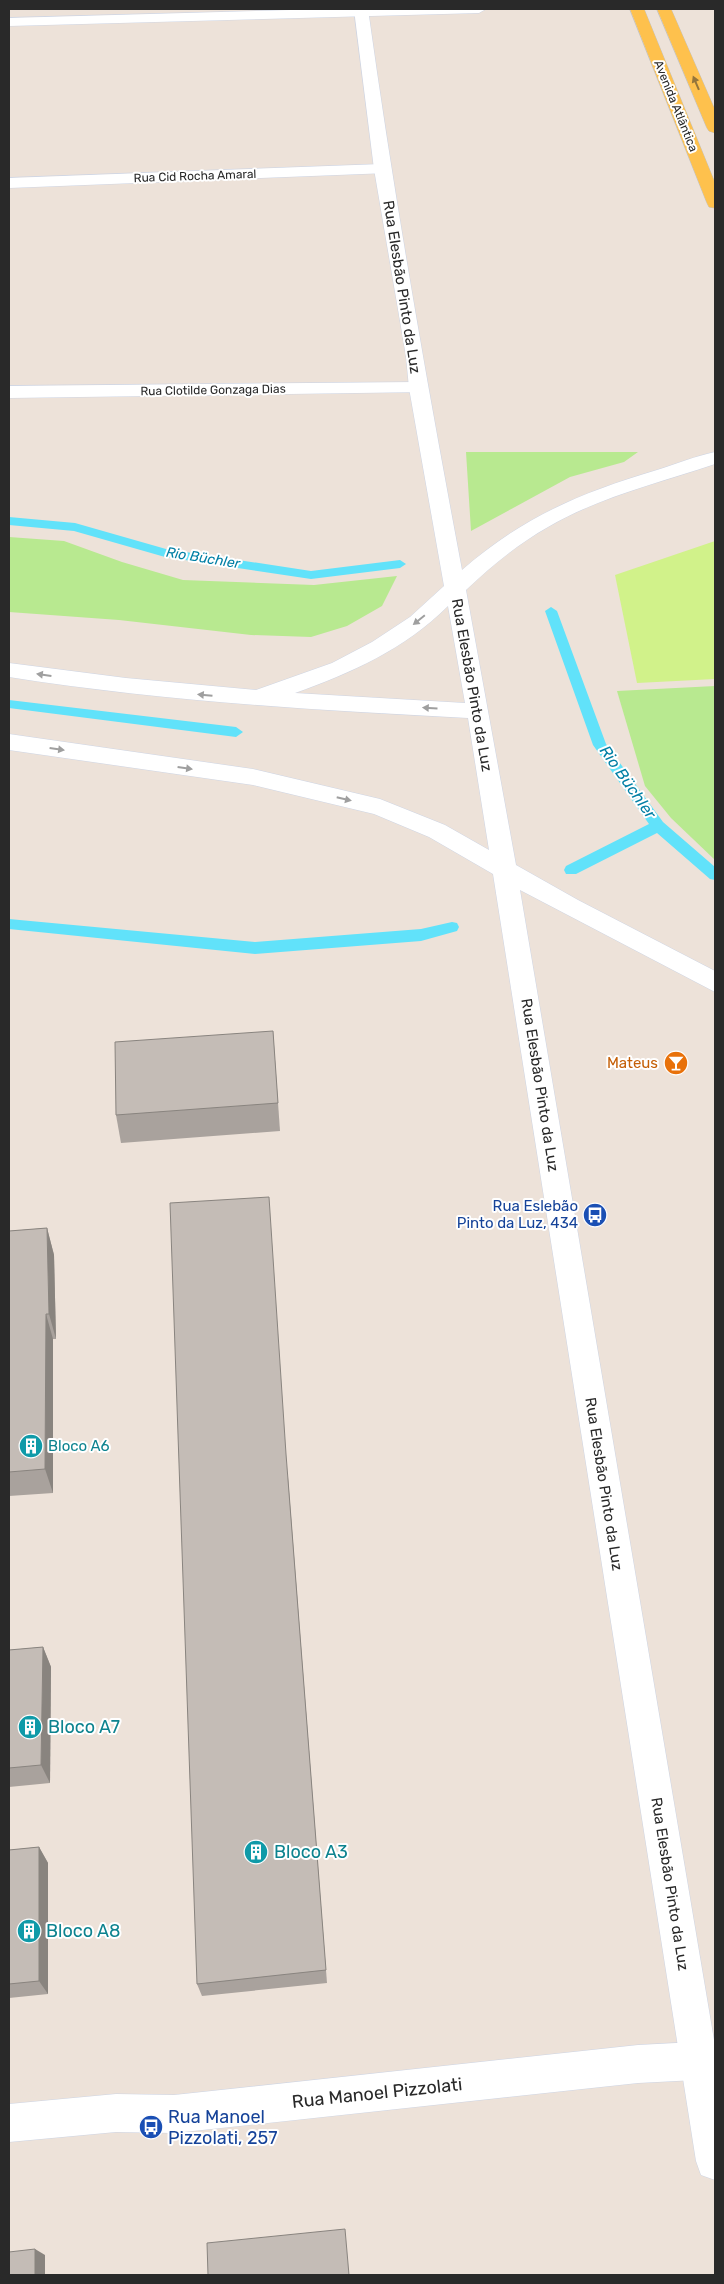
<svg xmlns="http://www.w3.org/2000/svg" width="724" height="2284" font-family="Rubik,sans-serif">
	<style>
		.green { fill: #b8e990 }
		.pitch { fill: #d1f28a }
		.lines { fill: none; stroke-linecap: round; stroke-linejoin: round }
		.stream { fill: #61e2fa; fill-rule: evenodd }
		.street-casing { stroke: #ced5e4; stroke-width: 1 }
		.secondary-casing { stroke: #ced5e4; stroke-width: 1 }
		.primary-casing { stroke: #c3c3c3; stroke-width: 1 }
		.street { fill: #fff; fill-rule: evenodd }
		.secondary { fill: #fff; fill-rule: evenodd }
		.primary { fill: #fec14d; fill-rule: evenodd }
		.wall { fill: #a9a29d }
		.shaded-wall { fill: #89847f }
		.building { fill: #c4bcb6; stroke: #89847f }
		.oneway { fill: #94753b }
		.oneway2 { fill: #9f9f9f }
		.labels { text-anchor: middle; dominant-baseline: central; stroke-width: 4; stroke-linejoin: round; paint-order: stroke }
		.far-street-label { font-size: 12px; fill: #292929; stroke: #fff }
		.far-water-label { font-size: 14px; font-style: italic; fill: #017fa5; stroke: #fff }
		.street-label { font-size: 15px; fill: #292929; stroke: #fff }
		.food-label { font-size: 15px; fill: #c56008; stroke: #fff; text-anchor: end }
		.transit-label { font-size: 15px; fill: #164399; stroke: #fff; text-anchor: end }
		.culture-label { font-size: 15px; fill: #0d838f; stroke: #fff; text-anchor: start }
		.water-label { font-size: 16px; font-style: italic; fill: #017fa5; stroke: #fff }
		.near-culture-label { font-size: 18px; fill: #0d838f; stroke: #fff; text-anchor: start }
		.near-street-label { font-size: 18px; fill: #292929; stroke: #fff }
		.near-transit-label { font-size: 18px; fill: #164399; stroke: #fff; text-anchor: start }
	</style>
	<rect width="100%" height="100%" fill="#ede2d9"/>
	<g class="green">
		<path d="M466 452H638L624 462 570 477 471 531Z"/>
		<path d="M9 537 64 541 122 562 183 580 314 585 397 576 382 606 347 626 311 637 251 635 119 620 9 612Z"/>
		<path d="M715 686V860L671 818 645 786 617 691Z"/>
	</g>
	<path class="pitch" d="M715 541V679L637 683 615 575Z"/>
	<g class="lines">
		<g class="stream">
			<path d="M9 517 75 523 166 549 311 571 400 560 406 564 400 568 311 579 165 557 74 531 9 525Z"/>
			<path d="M551 607 557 611 606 744 663 822 715 867V880L710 879 657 833 576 874H566L564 870 566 866 649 824 593 745 545 611Z"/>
			<path d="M9 700 236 727 243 732 236 737 9 708Z"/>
			<path d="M9 919 255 942 421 929 452 922 457 923 459 927 457 931 421 941 255 954 9 929Z"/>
		</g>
		<g class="street-casing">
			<g id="street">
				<path d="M328 9H486L479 13 9 26V18Z"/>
				<path d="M382 164 388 165 390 169 388 173 9 188V178Z"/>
				<path d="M418 382 425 384 427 388 425 392 9 398V386Z"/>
				<path d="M715 2041V2079L638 2083 174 2133 116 2132 9 2142V2104L116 2094 174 2095 638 2045Z"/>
			</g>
		</g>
		<g class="secondary-casing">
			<path id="secondary" d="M354 9H368C394 197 427 384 462 570 523 517 580 493 657 470 676 464 696 456 715 452V464C659 483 599 497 548 527 518 544 491 566 466 590L516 865 578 900 715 971V992L520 890 715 2046V2180L701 2175 696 2161 493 874 429 837 374 814 253 785 9 750V734L253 769 380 799 445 825 489 850 468 718C314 710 161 701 9 677V663L126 678 256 690 332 663 372 642 410 617 444 586 409 388 406 356 374 169ZM448 606 465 703 295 693C351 673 405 649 448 606Z"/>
		</g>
		<g class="primary-casing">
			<g id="primary">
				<path d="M630 9H644L715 183V208L709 207 707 203Z"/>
				<path d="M657 9H671L715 110V133L709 131 707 128Z"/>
			</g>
		</g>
		<use href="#street" class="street"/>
		<use href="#secondary" class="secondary"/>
		<use href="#primary" class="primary"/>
	</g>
	<g class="wall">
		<path d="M273 1031 280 1131 121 1143 116 1115Z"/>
		<path d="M47 1228 54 1255 56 1339H53V1493L9 1496V1231Z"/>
		<path d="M288 1477 327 1983 202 1996 197 1984Z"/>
		<path d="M43 1647 51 1667 50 1783 9 1787V1650Z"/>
		<path d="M39 1847 48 1863V1994L9 1998V1850Z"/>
	</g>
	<g class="shaded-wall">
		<path d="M47 1228 54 1255 56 1339 49 1314Z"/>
		<path d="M46 1314 53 1339V1493L45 1469Z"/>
		<path d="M43 1647 51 1667 50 1783 41 1765Z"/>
		<path d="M39 1847 48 1863V1994L39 1981Z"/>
		<path d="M35 2249 45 2255V2275H35Z"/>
	</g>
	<g class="building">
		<path d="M273 1031 278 1103 116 1115 115 1042Z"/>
		<path d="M269 1197 286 1454 326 1970 197 1984 170 1203Z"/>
		<path d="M47 1228 49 1314H46L45 1469 9 1472V1231Z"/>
		<path d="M43 1647 41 1765 9 1768V1650Z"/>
		<path d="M39 1847V1981L9 1984V1850Z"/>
		<path d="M345 2229 349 2275H208L207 2243Z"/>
		<path d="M35 2249V2275H9V2252Z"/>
	</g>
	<defs><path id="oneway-solid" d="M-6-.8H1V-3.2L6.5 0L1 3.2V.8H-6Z" transform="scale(1.25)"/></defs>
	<use class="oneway" href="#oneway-solid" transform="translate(696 83) rotate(-113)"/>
	<g class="oneway2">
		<use href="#oneway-solid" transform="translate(419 620) rotate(141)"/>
		<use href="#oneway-solid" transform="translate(44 675) rotate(-172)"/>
		<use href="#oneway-solid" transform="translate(205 695) rotate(-175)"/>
		<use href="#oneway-solid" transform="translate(430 708) rotate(-177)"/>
		<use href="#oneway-solid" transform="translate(57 749) rotate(8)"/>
		<use href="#oneway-solid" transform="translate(185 768) rotate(8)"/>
		<use href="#oneway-solid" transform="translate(344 799) rotate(13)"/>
	</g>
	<defs>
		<g id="bar-disc" transform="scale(1.25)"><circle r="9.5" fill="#e8710a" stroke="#fff"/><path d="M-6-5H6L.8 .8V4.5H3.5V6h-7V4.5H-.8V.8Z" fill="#fff"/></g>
		<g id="bus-disc" transform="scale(1.25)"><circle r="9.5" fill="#1a4fb4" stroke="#fff"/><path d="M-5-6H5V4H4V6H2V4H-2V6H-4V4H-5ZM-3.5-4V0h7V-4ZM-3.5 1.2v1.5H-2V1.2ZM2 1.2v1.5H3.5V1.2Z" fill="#fff"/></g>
		<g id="building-disc" transform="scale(1.25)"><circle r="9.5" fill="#0f9aa8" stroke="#fff"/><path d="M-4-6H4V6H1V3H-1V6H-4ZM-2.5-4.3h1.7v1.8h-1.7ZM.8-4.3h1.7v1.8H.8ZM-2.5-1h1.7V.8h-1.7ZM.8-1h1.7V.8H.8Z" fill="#fff"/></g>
	</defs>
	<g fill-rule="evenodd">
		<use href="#bar-disc" x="676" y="1063"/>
		<use href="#bus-disc" x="595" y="1215"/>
		<use href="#building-disc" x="31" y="1446"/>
		<use href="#building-disc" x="30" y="1727"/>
		<use href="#building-disc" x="256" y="1852"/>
		<use href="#building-disc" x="29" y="1931"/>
		<use href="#bus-disc" x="151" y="2127"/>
	</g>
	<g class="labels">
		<g class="far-street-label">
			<text transform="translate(676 106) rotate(68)">Avenida Atlântica</text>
			<text transform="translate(195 176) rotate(-2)">Rua Cid Rocha Amaral</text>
			<text transform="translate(213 390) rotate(-1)">Rua Clotilde Gonzaga Dias</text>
		</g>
		<g class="far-water-label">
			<text transform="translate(203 558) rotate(9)">Rio Büchler</text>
		</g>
		<g class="street-label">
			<text transform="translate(402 287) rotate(81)">Rua Elesbão Pinto da Luz</text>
			<text transform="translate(472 685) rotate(80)">Rua Elesbão Pinto da Luz</text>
			<text transform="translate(540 1085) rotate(81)">Rua Elesbão Pinto da Luz</text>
			<text transform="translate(604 1484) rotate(81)">Rua Elesbão Pinto da Luz</text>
			<text transform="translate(670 1884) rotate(81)">Rua Elesbão Pinto da Luz</text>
		</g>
		<g class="food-label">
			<text x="658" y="1063">Mateus</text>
		</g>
		<g class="transit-label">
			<text x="578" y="1206">Rua Eslebão<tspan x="578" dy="17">Pinto da Luz, 434</tspan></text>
		</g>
		<g class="culture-label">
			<text x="48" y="1446">Bloco A6</text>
		</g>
		<g class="water-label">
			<text transform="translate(628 782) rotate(55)">Rio Büchler</text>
		</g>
		<g class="near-culture-label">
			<text x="48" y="1727">Bloco A7</text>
			<text x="274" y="1852">Bloco A3</text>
			<text x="46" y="1931">Bloco A8</text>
		</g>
		<g class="near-street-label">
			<text transform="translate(377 2093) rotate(-6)">Rua Manoel Pizzolati</text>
		</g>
		<g class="near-transit-label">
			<text x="168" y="2117">Rua Manoel<tspan x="168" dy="21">Pizzolati, 257</tspan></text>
		</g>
	</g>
	<rect width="724" height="2284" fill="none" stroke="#292929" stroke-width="20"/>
</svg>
